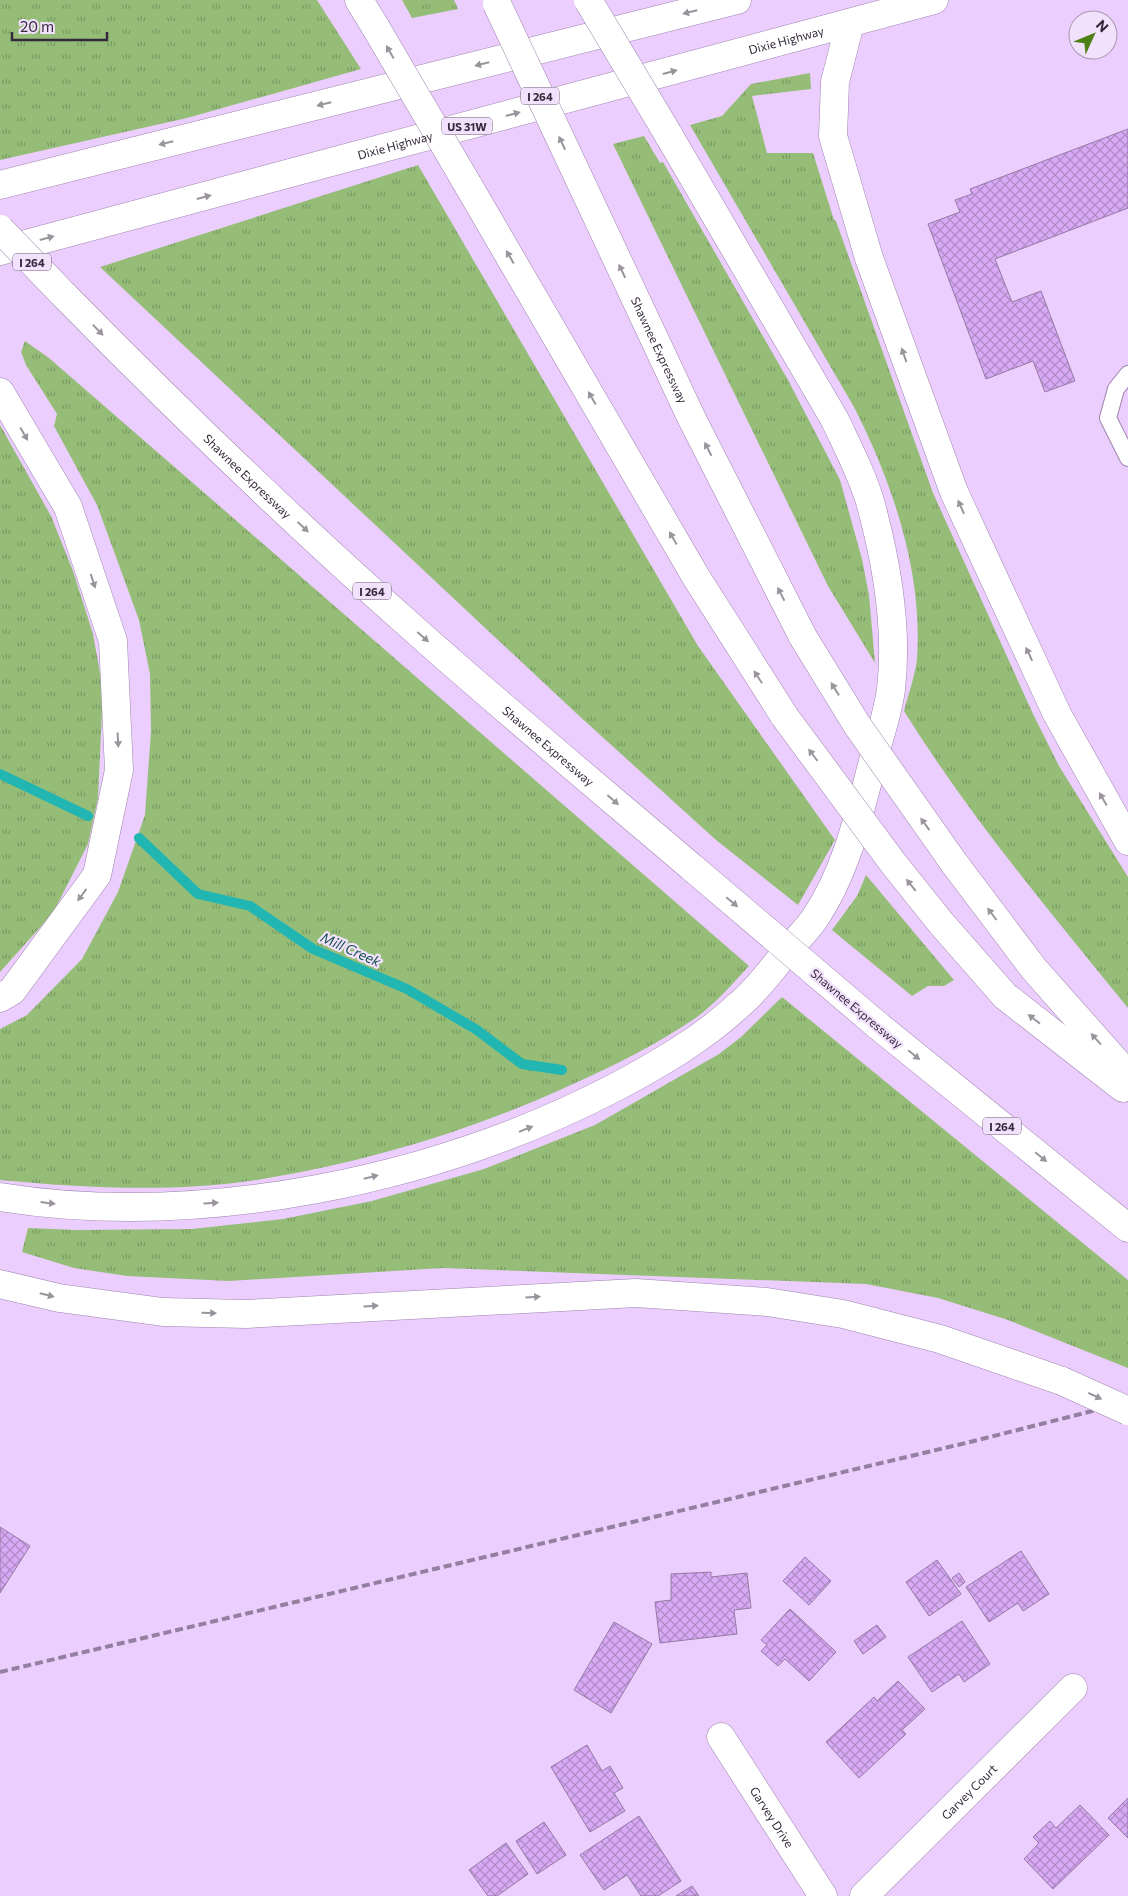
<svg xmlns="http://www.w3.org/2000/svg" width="1128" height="1896" font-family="Commissioner,sans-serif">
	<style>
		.grass { fill: url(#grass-tufts) }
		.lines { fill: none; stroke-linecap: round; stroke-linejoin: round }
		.stream { stroke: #22b6b3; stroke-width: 10 }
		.building { fill: url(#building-cross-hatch); stroke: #947aa4 }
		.service-casing { stroke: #9e83ae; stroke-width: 18 }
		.minor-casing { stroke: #9e83ae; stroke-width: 29 }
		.primary-casing { stroke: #9e83ae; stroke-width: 29 }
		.motorway-casing { stroke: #9e83ae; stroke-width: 29 }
		.service { stroke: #fff; stroke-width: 16 }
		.minor { stroke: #fff; stroke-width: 28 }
		.primary { stroke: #fff; stroke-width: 28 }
		.motorway { stroke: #fff; stroke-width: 28 }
		.rail { stroke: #947fa0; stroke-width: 4; stroke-dasharray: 8 4; stroke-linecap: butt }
		.motorway-bridge-casing { stroke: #9e83ae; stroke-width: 29; stroke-linecap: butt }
		.motorway-bridge { stroke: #fff; stroke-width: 28 }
		.oneway { fill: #9a949d }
		.labels { text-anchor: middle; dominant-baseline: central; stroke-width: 4.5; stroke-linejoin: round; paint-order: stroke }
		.shield { fill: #f2e1fd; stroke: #6e6175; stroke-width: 1 }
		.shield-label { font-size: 11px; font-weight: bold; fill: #352a3b }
		.street-label { font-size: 12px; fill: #352a3b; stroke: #f2e1fd }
		.water-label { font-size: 14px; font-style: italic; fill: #16504e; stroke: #f2e1fd }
	</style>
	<defs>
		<pattern id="grass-tufts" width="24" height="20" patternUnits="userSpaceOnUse" patternTransform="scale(1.25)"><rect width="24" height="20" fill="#95bd77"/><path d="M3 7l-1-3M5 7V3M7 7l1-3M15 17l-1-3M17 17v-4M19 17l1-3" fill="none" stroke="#7a9a63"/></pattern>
		<pattern id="building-cross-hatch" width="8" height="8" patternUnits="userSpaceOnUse" patternTransform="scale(1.25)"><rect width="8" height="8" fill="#d8a9f4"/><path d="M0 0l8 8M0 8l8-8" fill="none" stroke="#b08ac7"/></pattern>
	</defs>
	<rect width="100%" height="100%" fill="#ebcefd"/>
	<g class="grass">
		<path d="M0 0H317L361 69 187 118 0 160Z"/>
		<path d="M402 0H454L458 9 412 18Z"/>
		<path d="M810 73 811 89 752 96 767 153H813L834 220 836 221 933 493 1033 714 1059 766 1128 877V1008C1050 912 970 817 904 711 908 695 915 676 917 659 923 572 893 484 854 407L690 125 722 116 751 84Z"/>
		<path d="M644 136 660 163 663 162 788 380 840 480 862 559 869 595 875 663 828 586 613 144Z"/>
		<path d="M418 165 698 646 835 840 798 905 716 840 576 713 100 267Z"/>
		<path d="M25 341 49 358 749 966C733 983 716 1003 697 1017 655 1046 609 1068 562 1089 467 1132 365 1162 262 1179 175 1193 86 1188 0 1180V1029L27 1015 82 959 118 892 145 815 151 731 150 674 139 620 97 505 54 426 57 414 26 365 21 352Z"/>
		<path d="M0 425 51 516 73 571 93 634 103 690 98 798 88 844 53 913 0 972Z"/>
		<path d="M866 875 954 980 944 986H928L912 996 832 930 857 896Z"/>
		<path d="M782 997 1128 1280V1368L1008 1320 938 1298 866 1284 443 1268 229 1281 127 1276 74 1268 22 1252 28 1228 76 1230 192 1229 283 1219 372 1201 484 1169 595 1125 719 1054 741 1037Z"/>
	</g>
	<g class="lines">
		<g class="stream">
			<path d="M0 774 88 816"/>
			<path d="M139 838 198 894 250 906 313 949 407 989 477 1030 522 1064 562 1070"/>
		</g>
	</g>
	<g class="building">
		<path d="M1128 129V208L995 259 1012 302 1041 291 1075 381 1045 392 1033 361 986 379 928 224 960 212 955 200 972 194 970 189Z"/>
		<path d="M0 1527 30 1546 0 1593Z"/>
		<path d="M1021 1551 1049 1594 1023 1611 1018 1603 989 1622 966 1587Z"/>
		<path d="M805 1557 831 1581 809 1605 783 1581Z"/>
		<path d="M937 1560 961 1594 929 1616 906 1582Z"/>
		<path d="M711 1572V1577L747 1573 751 1608 734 1610 737 1634 660 1643 655 1602 671 1600V1574Z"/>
		<path d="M959 1573 965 1582 959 1587 952 1578Z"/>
		<path d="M790 1609 836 1652 809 1681 785 1659 778 1666 761 1651 767 1645 761 1640Z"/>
		<path d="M962 1621 990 1664 964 1682 959 1674 932 1692 908 1657Z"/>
		<path d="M614 1622 652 1644 611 1713 574 1690Z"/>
		<path d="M877 1625 886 1637 863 1654 854 1641Z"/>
		<path d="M898 1681 925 1709 902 1730 906 1734 859 1778 826 1742 874 1697 877 1701Z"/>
		<path d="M587 1745 602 1771 610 1766 623 1788 614 1793 625 1811 590 1832 551 1767Z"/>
		<path d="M1128 1798V1838L1108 1818Z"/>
		<path d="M1080 1805 1109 1835 1053 1889 1024 1859 1039 1843 1033 1837 1050 1821 1056 1828Z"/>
		<path d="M639 1816 681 1881 658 1896H641L627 1875 604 1890 580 1855Z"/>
		<path d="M544 1822 566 1855 537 1874 516 1841Z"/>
		<path d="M506 1843 528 1874 497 1896H488L469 1870Z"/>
		<path d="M692 1886 699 1896H676Z"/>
	</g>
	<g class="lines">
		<g class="service-casing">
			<path id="service" d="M1128 374 1116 389 1108 418 1128 458"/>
		</g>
		<g class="minor-casing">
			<g id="minor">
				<path id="s1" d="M721 1737 823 1896"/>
				<path id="s2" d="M864 1896 1073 1688"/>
			</g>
		</g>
		<g class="primary-casing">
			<g id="primary">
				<path d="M0 185 737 0"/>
				<path id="s3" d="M0 251 934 0"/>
			</g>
		</g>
		<g class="motorway-casing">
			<g id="motorway">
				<path d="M359 0 376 28"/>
				<path d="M850 23 835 82 833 136 869 258 954 492 1057 714 1128 841"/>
				<path d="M468 185 696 577 785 717"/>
				<path id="s4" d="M583 187 692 419 803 637"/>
				<path id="s5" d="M64 295C177 410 294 523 415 630 507 712 601 790 695 870"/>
				<path d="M0 392 68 507 113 641 119 770 97 875 12 991 0 998"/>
				<path d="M954 863 1034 969 1128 1075"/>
				<path d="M941 923 1005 996 1123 1088"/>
				<path d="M876 1024 1128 1228"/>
				<path d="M0 1197C202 1229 435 1181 616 1087 659 1064 704 1038 740 1004 758 989 772 969 787 951 796 940 807 930 815 918 846 872 858 818 872 765 878 740 888 714 891 689 898 629 887 564 871 505 863 476 848 448 835 420L668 134"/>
				<path d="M0 1284 59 1298 163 1312 246 1314 636 1293 767 1302 843 1314 940 1339 1062 1381"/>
			</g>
		</g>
		<use href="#service" class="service"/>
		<use href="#minor" class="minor"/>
		<use href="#primary" class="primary"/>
		<use href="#motorway" class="motorway"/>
		<path class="rail" d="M0 1672 970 1442 1128 1402"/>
		<g class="motorway-bridge-casing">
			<g id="motorway-bridge">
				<path d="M588 0 668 134"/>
				<path d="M497 4 583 187"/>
				<path d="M376 28 468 185"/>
				<path d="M0 229 64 295"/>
				<path d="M803 637 857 725 954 863"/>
				<path d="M785 717 893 863 941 923"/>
				<path d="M695 870 876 1024"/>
				<path d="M1062 1381 1128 1411"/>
			</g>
		</g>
		<use href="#motorway-bridge" class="motorway-bridge"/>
	</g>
	<defs><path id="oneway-solid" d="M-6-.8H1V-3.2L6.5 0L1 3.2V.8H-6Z" transform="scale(1.25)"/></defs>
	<g class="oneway">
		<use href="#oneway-solid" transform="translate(690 12) rotate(166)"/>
		<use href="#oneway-solid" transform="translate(390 52) rotate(-120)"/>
		<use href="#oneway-solid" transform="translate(482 64) rotate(166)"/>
		<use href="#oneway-solid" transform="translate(670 72) rotate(-15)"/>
		<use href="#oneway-solid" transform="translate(324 104) rotate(166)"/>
		<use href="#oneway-solid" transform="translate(513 114) rotate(-15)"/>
		<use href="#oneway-solid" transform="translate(166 143) rotate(166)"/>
		<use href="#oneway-solid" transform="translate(562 143) rotate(-115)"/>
		<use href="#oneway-solid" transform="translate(204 197) rotate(-15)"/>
		<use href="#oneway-solid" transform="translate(47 238) rotate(-15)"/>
		<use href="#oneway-solid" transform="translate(510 257) rotate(-120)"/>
		<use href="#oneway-solid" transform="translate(622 271) rotate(-115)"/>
		<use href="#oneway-solid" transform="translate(98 330) rotate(46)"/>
		<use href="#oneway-solid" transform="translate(904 355) rotate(-109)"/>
		<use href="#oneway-solid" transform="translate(592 398) rotate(-120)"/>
		<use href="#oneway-solid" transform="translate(24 434) rotate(60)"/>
		<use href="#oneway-solid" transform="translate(708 449) rotate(-117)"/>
		<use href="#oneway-solid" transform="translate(961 507) rotate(-114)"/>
		<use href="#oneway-solid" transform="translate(303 527) rotate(43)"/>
		<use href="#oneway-solid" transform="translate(673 538) rotate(-120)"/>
		<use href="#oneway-solid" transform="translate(93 581) rotate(72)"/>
		<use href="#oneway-solid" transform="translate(781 594) rotate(-117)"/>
		<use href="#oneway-solid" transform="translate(423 637) rotate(41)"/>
		<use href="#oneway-solid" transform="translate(1029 654) rotate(-115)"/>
		<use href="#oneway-solid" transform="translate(758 677) rotate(-123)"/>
		<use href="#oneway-solid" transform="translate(835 689) rotate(-122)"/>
		<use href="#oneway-solid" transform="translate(118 740) rotate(87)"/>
		<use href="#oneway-solid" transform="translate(813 755) rotate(-127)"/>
		<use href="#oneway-solid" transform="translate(1103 799) rotate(-120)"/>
		<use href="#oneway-solid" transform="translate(613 800) rotate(41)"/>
		<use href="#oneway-solid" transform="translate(925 824) rotate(-126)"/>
		<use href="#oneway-solid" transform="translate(911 885) rotate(-129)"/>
		<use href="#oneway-solid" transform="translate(82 895) rotate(126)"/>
		<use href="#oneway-solid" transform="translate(732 902) rotate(40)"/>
		<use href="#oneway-solid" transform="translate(992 914) rotate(-127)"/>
		<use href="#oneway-solid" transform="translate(1034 1019) rotate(-142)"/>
		<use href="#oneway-solid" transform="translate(1096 1039) rotate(-132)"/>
		<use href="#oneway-solid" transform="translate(914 1055) rotate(39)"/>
		<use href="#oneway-solid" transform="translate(526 1129) rotate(-22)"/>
		<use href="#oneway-solid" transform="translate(1041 1157) rotate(39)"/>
		<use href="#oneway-solid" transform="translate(371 1177) rotate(-14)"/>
		<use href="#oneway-solid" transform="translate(48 1203) rotate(7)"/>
		<use href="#oneway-solid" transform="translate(211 1203) rotate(-4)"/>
		<use href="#oneway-solid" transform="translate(47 1295) rotate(14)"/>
		<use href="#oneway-solid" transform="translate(533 1297) rotate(-3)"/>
		<use href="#oneway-solid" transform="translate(371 1306) rotate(-3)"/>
		<use href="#oneway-solid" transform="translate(209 1313) rotate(1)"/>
		<use href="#oneway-solid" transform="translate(1095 1396) rotate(25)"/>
	</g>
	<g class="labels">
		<g class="shield">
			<rect x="521" y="87.5" width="38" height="17" rx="4"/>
			<rect x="442" y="117.5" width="50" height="17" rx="4"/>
			<rect x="13" y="253.5" width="38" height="17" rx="4"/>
			<rect x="353" y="582.5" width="38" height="17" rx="4"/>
			<rect x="983" y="1117.5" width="38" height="17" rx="4"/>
		</g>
		<g class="shield-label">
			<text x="540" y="96">I 264</text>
			<text x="467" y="126">US 31W</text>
			<text x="32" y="262">I 264</text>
			<text x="372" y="591">I 264</text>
			<text x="1002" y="1126">I 264</text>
		</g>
		<g class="street-label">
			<text stroke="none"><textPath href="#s3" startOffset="814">Dixie Highway</textPath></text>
			<text stroke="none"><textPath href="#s3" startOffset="409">Dixie Highway</textPath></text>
			<text stroke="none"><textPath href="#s4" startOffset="180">Shawnee Expressway</textPath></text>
			<text stroke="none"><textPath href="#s5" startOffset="258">Shawnee Expressway</textPath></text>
			<text stroke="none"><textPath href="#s5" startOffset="662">Shawnee Expressway</textPath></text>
			<text transform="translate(857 1008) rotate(40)">Shawnee Expressway</text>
			<text stroke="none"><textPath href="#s2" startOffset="148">Garvey Court</textPath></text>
			<text stroke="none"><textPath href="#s1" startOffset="95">Garvey Drive</textPath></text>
		</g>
		<g class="water-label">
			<text transform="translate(351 949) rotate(24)">Mill Creek</text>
		</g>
	</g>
	<g transform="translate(1093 35) rotate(46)"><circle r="24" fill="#f2e1fd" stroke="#a698af"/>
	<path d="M0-4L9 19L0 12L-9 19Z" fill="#4e8115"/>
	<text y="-8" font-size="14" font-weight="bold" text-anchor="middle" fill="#352a3b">N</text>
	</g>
	<path d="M12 32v8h95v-8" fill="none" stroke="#352a3b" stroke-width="2.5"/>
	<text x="20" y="32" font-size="15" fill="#352a3b" stroke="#f2e1fd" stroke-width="4" paint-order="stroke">20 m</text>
</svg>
